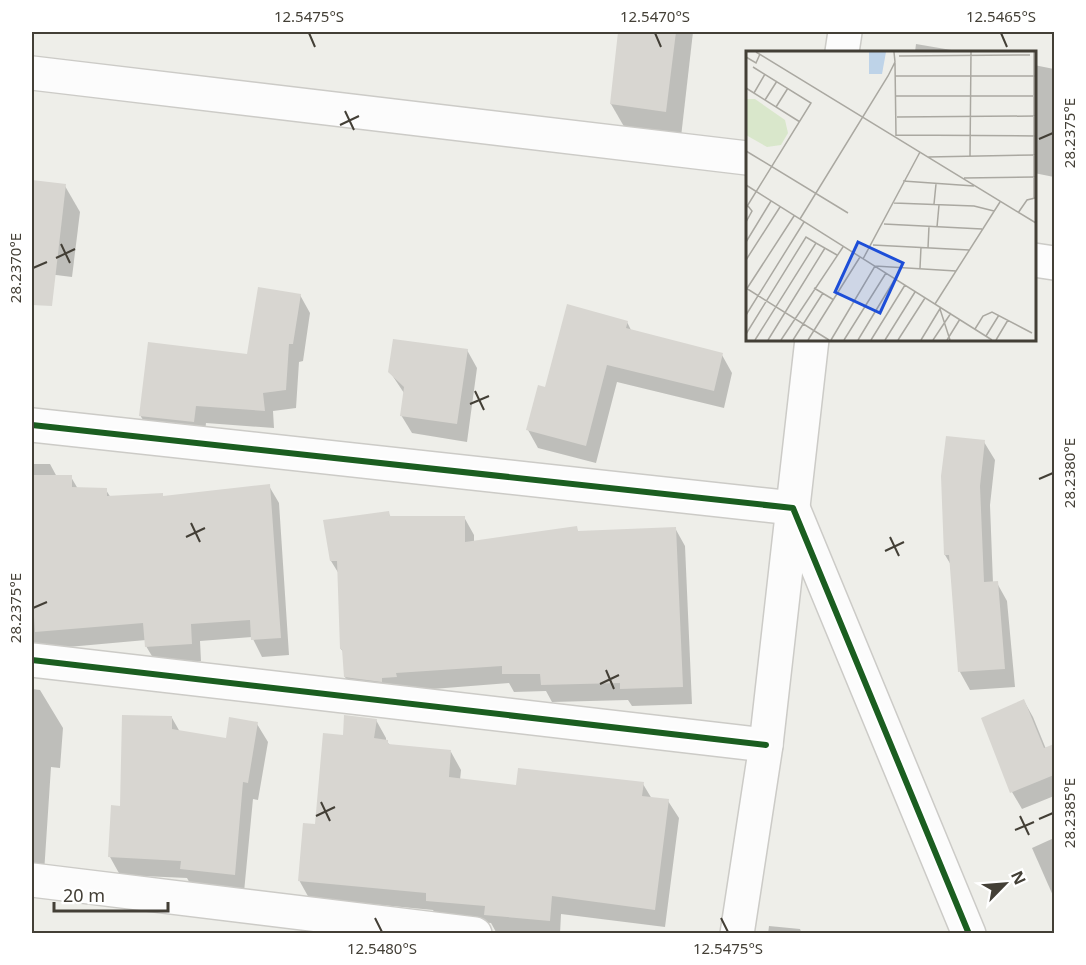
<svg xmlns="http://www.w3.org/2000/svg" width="1086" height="965" font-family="'Noto Sans',sans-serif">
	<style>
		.shadow { fill: #0003 }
		.building { fill: #d8d6d1 }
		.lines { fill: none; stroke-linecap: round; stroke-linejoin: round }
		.minor-casing { stroke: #cccbc7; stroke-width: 36 }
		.minor { stroke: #fcfcfc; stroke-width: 33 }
		.cycleway-casing { stroke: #fff; stroke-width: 10 }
		.cycleway { stroke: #1b5e20; stroke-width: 6 }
		.ticks { fill: none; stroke: #433f36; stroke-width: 2 }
		.inset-road { fill: none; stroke: #aaa8a1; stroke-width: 1.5 }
		.view { fill: #1d4ed8; fill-opacity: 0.15; stroke: #1d4ed8; stroke-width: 3 }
		.inset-edge { fill: none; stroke: #433f36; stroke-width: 3 }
		.neatline { fill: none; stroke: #433f36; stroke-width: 2 }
		.ticks-label { font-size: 15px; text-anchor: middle; fill: #433f36 }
	</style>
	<rect width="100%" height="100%" fill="#eeeee9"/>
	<g class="shadow">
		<path d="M620 32H693L681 137 626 130 611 104Z"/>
		<path d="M916 44 963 52H915Z"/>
		<path d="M1034 65 1054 69V177L1034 173Z"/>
		<path d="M32 182 65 186 80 212 72 277 32 272Z"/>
		<path d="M300 295 310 313 303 361 299 362 296 408 273 411 274 428 206 423 204 440 151 433 140 415 248 355Z"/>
		<path d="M627 322 632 332 722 355 732 373 724 408 617 382 596 463 538 448 528 430 547 389Z"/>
		<path d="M467 350 477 368 467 442 412 433 401 415 404 393 390 372Z"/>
		<path d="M984 442 995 460 990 505 993 583H997L1007 601 1015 687 970 690 960 672 951 565 945 555 943 476Z"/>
		<path d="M32 464H50L57 477H71L78 489 106 490 111 498 162 495 164 497 269 486 279 503 289 655 262 657 252 637 200 641 201 661 156 663 146 646V640L57 648 32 647Z"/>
		<path d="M388 513 391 517H464L474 535V542L576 528 579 533 675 528 685 546 692 704 632 706 628 700 552 702 546 691 514 692 509 683 356 695 345 677 344 653 341 649 339 574 331 561Z"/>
		<path d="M32 689 40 690 63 728 60 768 51 767 44 873H32Z"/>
		<path d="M1024 701 1033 717 1046 749 1054 746V796L1022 809 1012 792 983 719Z"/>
		<path d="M172 718 180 732 227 740 257 724 268 742 258 800 253 799 244 892 192 887 187 878 120 875 110 857 112 807H122Z"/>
		<path d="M376 720 386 738V741L390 745 451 752 461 770 460 780 517 787 643 784 652 799 668 801 679 818 665 927 561 914 560 934H510L496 932 491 923 438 919 433 910 309 898 299 880 344 737Z"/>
		<path d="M1054 838V898L1032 848Z"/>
		<path d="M769 926 800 929 802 934H768Z"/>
	</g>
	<g class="building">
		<path d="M618 32H676L666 112 610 104Z"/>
		<path d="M32 180 66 184 52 306 32 305Z"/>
		<path d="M258 287 301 294 293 344H289L286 390 263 393 265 411 196 406 194 422 139 416 148 342 247 354Z"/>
		<path d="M567 304 628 321 626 328 723 353 714 391 607 365 586 446 526 430 538 385 545 387Z"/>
		<path d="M393 339 468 349 457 424 400 416 404 387 388 372Z"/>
		<path d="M946 436 985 440 980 486 984 582 998 581 1005 669 958 672 949 555H944L941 476Z"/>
		<path d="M32 475H72V487L107 488V496L163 493V496L270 484 281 638 251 640 250 620 191 624 192 644 145 647 143 623 35 632 32 586Z"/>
		<path d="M389 511 390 516H465V542L577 526 578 531 676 527 683 687 620 689V683L541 685 540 674H502V666L396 673 397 677 382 678V682L344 677 342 649H340L337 561H330L323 520Z"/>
		<path d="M1024 699 1044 748 1054 744V775L1010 793 981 718Z"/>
		<path d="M122 715 172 716V729L226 738 229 717 258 722 248 783 243 782 235 875 180 869 181 861 108 857 111 805 120 806Z"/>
		<path d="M344 715 377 719 374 738 388 740V744L451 750 449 777 516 785 518 768 644 782 642 796 669 799 655 910 552 896 550 921 484 915 485 906 426 901V893L298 881 303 823 315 824 323 733 343 735Z"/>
	</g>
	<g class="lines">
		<g class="minor-casing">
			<g id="minor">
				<path d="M842 52 845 32"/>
				<path d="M32 73 747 158"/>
				<path d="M1034 260 1054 263"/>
				<path d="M32 425 793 508 969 934"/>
				<path d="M32 660 766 745"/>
				<path d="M32 880 475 934"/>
				<path d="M737 934 766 745 812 339"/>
			</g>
		</g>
		<use href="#minor" class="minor"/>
		<g class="cycleway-casing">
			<g id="cycleway">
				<path d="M32 425 793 508 969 934"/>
				<path d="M32 660 766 745"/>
			</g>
		</g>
		<use href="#cycleway" class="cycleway"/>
	</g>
	<path class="ticks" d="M309 33 315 47M655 33 661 47M1001 33 1007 47M345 111 354 130M340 125 359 116M1039 139 1053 133M61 244 70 263M56 258 75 249M33 268 47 262M475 391 484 410M470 404 489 396M1039 479 1053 473M191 523 200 542M186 537 205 528M890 537 899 556M885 551 904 542M33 608 47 602M606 670 614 689M600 684 619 675M321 802 330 821M316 816 335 807M1020 816 1029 835M1039 819 1053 813M1015 830 1034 822M375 918 382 932M721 918 728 932"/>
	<g transform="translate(746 51)">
		<rect width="290" height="290" fill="#eeeee9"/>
		<path d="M0 48H9L39 69 42 82 35 94 21 96 0 84Z" fill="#d9e7cb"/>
		<path d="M123 1H140L136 23H123Z" fill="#bed3e8"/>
		<path class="inset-road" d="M10 1 290 172M153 5 284 4M0 6 10 12 14 3M149 12 150 85M149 25H289M0 37 54 71M8 42 19 23M150 45H287M19 49 31 30M30 56 42 37M151 66 289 65M150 84 290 85M0 100 102 162M224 105 225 1M182 106 289 104M218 127 289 126M157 130 228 135M0 134 246 289M288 147V1M148 152 228 155 248 160M188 153 190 133M0 157 65 52 7 16M272 162 281 149 289 147M54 168 142 25 149 11 148 1M0 171 6 160 2 155M138 173 236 178M191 176 193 154M0 191 25 150M127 194 223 199M182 197 183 175M117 208 174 101M0 209 34 156M174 217 175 196M0 237 83 289M68 237 88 249M0 239 48 165M189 253 254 151M194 258 204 289M0 264 58 171M229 278 237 265 246 261 286 282M0 283 60 186 70 192M240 285 253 264M9 289 70 192 91 204M22 289 79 197M35 289 97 196M47 289 77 242M62 289 114 206M85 289 129 215 210 220M98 289 140 222M112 289 149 228M125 289 159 234M139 289 169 241M152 289 179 247M175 289 195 256M187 289 205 262M201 289 214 268M250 289 262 269"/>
		<path class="view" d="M112 191 157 212 134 262 89 241Z"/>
		<rect width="290" height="290" class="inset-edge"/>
	</g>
	<rect width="1086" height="965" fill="none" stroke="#ffffff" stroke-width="66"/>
	<g transform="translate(1005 884) rotate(65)" stroke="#ffffff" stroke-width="4.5" paint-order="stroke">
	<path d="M0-4.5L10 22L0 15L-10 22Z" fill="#433f36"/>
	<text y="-9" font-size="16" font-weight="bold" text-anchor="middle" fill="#433f36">N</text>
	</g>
	<path d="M54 902v9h114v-9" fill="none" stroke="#433f36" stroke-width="3"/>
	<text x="63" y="902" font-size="18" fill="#433f36" stroke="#ffffff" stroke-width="4.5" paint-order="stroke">20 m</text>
	<rect x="33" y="33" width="1020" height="899" class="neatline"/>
	<g class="ticks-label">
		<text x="309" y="22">12.5475°S</text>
		<text x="655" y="22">12.5470°S</text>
		<text x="1001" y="22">12.5465°S</text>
		<text transform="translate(1070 133) rotate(-90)" y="5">28.2375°E</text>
		<text transform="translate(16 268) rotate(-90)" y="5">28.2370°E</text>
		<text transform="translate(1070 473) rotate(-90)" y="5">28.2380°E</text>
		<text transform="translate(16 608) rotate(-90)" y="5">28.2375°E</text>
		<text transform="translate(1070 813) rotate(-90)" y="5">28.2385°E</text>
		<text x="382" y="954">12.5480°S</text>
		<text x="728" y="954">12.5475°S</text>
	</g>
</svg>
